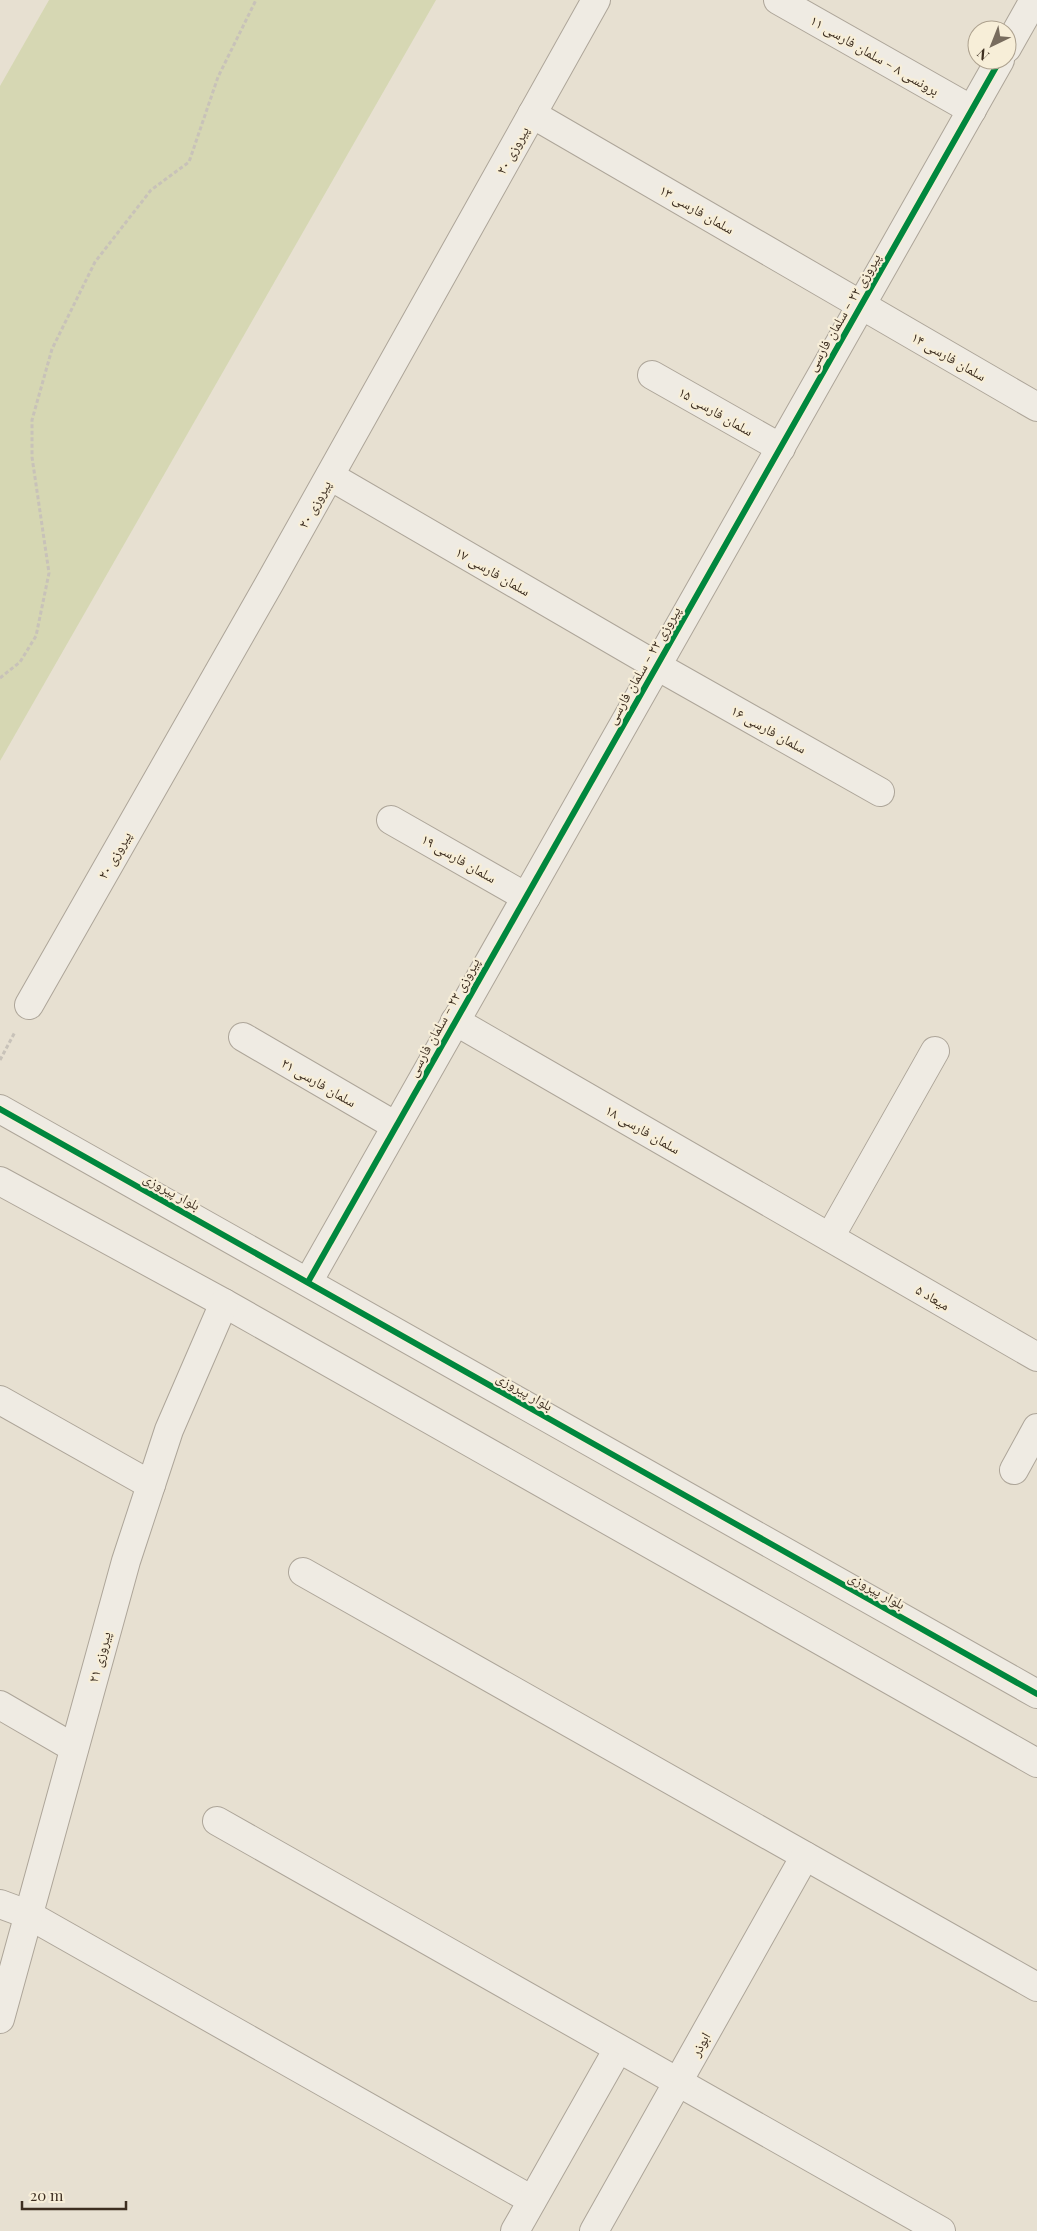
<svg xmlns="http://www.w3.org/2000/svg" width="1037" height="2231" font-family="'Playfair Display','Noto Naskh Arabic',serif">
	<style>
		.green { fill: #d6d7b3 }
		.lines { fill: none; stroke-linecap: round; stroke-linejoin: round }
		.minor-casing { stroke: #ada599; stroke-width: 30 }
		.path { stroke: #c8c2b9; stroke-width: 3; stroke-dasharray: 4 2.5; stroke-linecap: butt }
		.minor { stroke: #efebe3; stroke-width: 28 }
		.cycleway-casing { stroke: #f7eed8; stroke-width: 9 }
		.cycleway { stroke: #00873e; stroke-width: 6 }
		.labels { text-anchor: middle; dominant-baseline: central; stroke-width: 4.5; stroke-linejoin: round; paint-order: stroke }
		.street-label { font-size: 14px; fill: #3d2e20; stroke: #f7eed8 }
	</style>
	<rect width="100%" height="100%" fill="#e7e0d1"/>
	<path class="green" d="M49 0H436L0 761V86Z"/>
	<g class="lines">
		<g class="minor-casing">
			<g id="minor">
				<path d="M778 0 972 110"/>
				<path d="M1007 48 1034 0"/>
				<path d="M532 114 1037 407"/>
				<path d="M652 375 781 448"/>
				<path d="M330 476 657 666 880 792"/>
				<path d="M391 820 526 897"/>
				<path d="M29 1005 269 584 596 0"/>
				<path d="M455 1021 1037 1357"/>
				<path d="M243 1037 396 1126"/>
				<path d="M0 1109 1037 1694"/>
				<path d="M0 1181 224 1303 1037 1763"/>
				<path d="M830 1237 935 1051"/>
				<path d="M308 1282 1000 60"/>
				<path d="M0 1400 151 1485"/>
				<path d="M1014 1470 1037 1428"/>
				<path d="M303 1572 1037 1987"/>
				<path d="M0 1705 74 1748"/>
				<path d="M217 1821 941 2231"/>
				<path d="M0 1904 27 1914 532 2200"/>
				<path d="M0 2019 126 1561 169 1430 224 1303"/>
				<path d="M515 2231 618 2049"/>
				<path d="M594 2231 805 1856"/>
			</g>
		</g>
		<g class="path">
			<path d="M0 678 20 662 36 636 49 573 32 457V420L52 349 95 262 151 190 189 162 218 77 256 0"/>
			<path d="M0 1060 15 1032"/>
		</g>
		<use href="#minor" class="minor"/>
		<g class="cycleway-casing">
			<g id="cycleway">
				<path d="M0 1109 1037 1694"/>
				<path d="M308 1282 1000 60"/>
			</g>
		</g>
		<use href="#cycleway" class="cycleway"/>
	</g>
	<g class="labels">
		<g class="street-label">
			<text transform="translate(875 55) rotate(30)">برونسی ۸ - سلمان فارسی ۱۱</text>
			<text transform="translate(512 150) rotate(-61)">پیروزی ۲۰</text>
			<text transform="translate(697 209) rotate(30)">سلمان فارسی ۱۳</text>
			<text transform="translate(843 312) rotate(-60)">پیروزی ۲۲ - سلمان فارسی</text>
			<text transform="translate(949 356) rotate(30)">سلمان فارسی ۱۴</text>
			<text transform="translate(716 411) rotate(30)">سلمان فارسی ۱۵</text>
			<text transform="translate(314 504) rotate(-61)">پیروزی ۲۰</text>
			<text transform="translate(493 571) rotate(30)">سلمان فارسی ۱۷</text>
			<text transform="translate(643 665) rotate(-60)">پیروزی ۲۲ - سلمان فارسی</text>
			<text transform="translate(769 729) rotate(29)">سلمان فارسی ۱۶</text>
			<text transform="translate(114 855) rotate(-60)">پیروزی ۲۰</text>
			<text transform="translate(459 858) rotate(30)">سلمان فارسی ۱۹</text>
			<text transform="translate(443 1017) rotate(-61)">پیروزی ۲۲ - سلمان فارسی</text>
			<text transform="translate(319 1082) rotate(30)">سلمان فارسی ۲۱</text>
			<text transform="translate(643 1129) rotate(30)">سلمان فارسی ۱۸</text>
			<text transform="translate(172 1191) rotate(29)">بلوار پیروزی</text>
			<text transform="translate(933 1297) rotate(30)">میعاد ۵</text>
			<text transform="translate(525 1391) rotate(30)">بلوار پیروزی</text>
			<text transform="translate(877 1590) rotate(29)">بلوار پیروزی</text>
			<text transform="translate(99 1657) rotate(-75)">پیروزی ۲۱</text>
			<text transform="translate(700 2044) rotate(-61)">ابوذر</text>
		</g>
	</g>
	<g transform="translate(992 45) rotate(223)"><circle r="24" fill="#f7eed8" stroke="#ada18e"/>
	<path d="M0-4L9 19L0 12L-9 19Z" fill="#786c5e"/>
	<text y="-8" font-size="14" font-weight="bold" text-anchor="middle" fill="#3d2e20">N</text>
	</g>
	<path d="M22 2201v8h104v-8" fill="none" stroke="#3d2e20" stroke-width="2.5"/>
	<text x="30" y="2201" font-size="15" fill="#3d2e20" stroke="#f7eed8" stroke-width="4" paint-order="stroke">20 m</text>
</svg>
